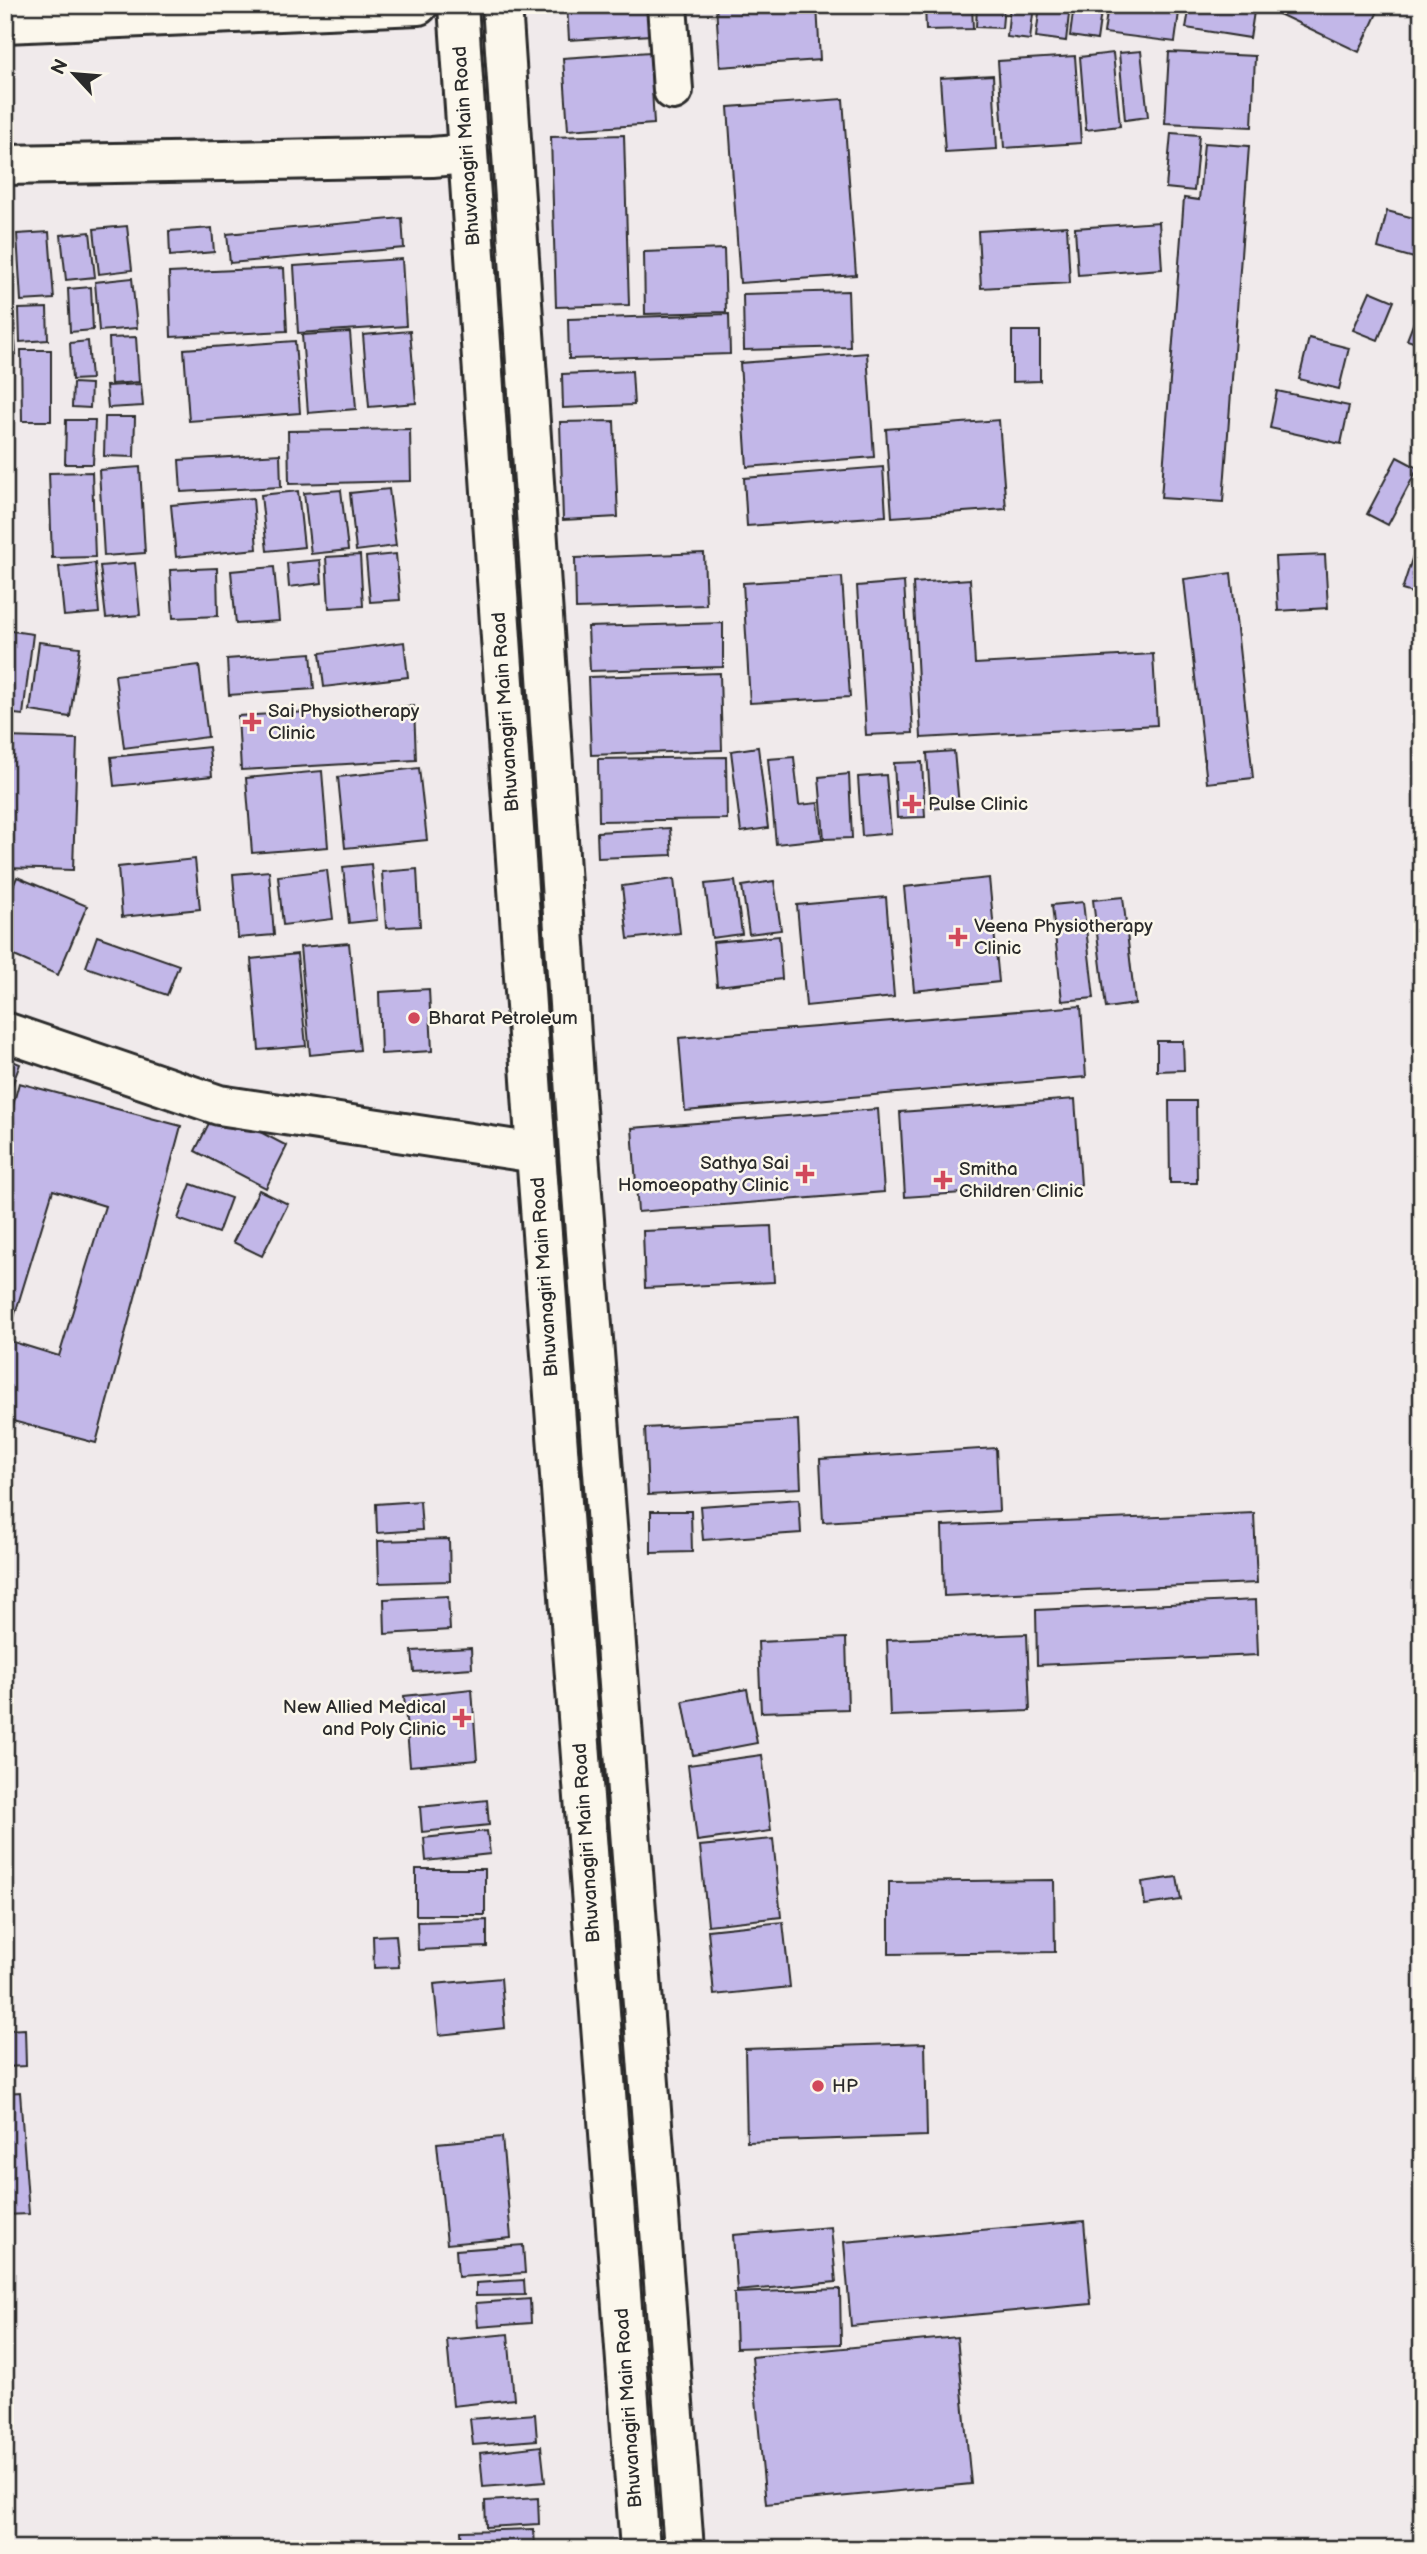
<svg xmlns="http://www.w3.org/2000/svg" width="1427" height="2554" font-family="'Balsamiq Sans',sans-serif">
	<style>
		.building { fill: #c2b7e8; stroke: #2b2b2b; stroke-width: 2; fill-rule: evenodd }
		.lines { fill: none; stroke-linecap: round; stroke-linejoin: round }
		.street-casing { stroke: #2b2b2b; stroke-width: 44 }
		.primary-casing { stroke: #2b2b2b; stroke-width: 44 }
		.street { stroke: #fbf7ec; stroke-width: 38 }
		.primary { stroke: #fbf7ec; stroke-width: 38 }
		.poi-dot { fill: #d1495b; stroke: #fbf7ec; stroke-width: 2.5 }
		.labels { text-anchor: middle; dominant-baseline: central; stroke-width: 5; stroke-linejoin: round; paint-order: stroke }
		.street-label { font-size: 19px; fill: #2b2b2b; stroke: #fbf7ec }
		.poi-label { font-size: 19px; fill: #2b2b2b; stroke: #fbf7ec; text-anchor: start }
	</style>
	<rect width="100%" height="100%" fill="#f0eaeb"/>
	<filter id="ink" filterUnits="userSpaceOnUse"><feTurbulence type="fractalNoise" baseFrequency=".0143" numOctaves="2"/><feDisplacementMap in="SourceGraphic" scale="14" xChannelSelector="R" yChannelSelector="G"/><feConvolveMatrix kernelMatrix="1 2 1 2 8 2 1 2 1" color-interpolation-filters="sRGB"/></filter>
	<g filter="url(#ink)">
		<g class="building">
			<path d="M567 5H649L651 35 569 40Z"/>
			<path d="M716 5H817L820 60 720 67Z"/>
			<path d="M925 5H972L973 29 926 30Z"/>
			<path d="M977 5H1004L1002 28 976 27Z"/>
			<path d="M1010 5H1034L1030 40 1007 37Z"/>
			<path d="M1040 5H1070L1066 41 1036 37Z"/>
			<path d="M1074 5H1102L1097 40 1070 36Z"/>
			<path d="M1108 5H1180L1175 42 1104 33Z"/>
			<path d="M1190 5H1255L1250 38 1186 28Z"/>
			<path d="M1283 5H1371L1379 9 1359 52 1279 14Z"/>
			<path d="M1141 51 1148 117 1125 120 1119 53Z"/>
			<path d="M650 52 654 124 568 130 563 58Z"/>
			<path d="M1169 52 1255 56 1252 127 1165 123Z"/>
			<path d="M1113 53 1120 126 1086 130 1080 57Z"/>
			<path d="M1075 56 1081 143 1004 148 998 61Z"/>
			<path d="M993 75 997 149 945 152 940 78Z"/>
			<path d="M843 99 856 275 740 283 728 107Z"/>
			<path d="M1171 133 1199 135 1194 191 1166 188Z"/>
			<path d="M624 135 629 305 556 307 551 137Z"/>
			<path d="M1204 143 1249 146 1223 502 1161 498 1184 198 1199 200Z"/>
			<path d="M1387 211 1422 220 1421 260 1378 248Z"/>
			<path d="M402 218 404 248 230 263 227 234Z"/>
			<path d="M1159 222 1162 269 1078 275 1075 228Z"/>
			<path d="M127 226 132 270 99 274 94 229Z"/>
			<path d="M1067 226 1070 283 981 288 978 231Z"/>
			<path d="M212 228 214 252 170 256 169 231Z"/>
			<path d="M49 232 54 299 21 301 17 234Z"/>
			<path d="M90 232 95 277 66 280 61 235Z"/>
			<path d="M10 236 12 275 5 276V237Z"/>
			<path d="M724 249 726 312 645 314 644 252Z"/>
			<path d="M402 259 406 326 298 333 294 266Z"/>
			<path d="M284 268 287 331 171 337 169 273Z"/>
			<path d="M132 278 137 328 99 331 95 282Z"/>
			<path d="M5 286H11L13 305 5 306Z"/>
			<path d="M91 287 93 330 70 332 68 289Z"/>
			<path d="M848 291 850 347 744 350 743 294Z"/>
			<path d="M1370 291 1394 301 1378 340 1353 330Z"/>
			<path d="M1422 301V345L1407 340Z"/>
			<path d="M47 308 48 340 20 342 19 309Z"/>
			<path d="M13 312 16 354 5 355V313Z"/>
			<path d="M729 314 730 354 569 359 568 319Z"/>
			<path d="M410 331 416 403 369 407 363 335Z"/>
			<path d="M1012 331H1040V381L1012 382Z"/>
			<path d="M350 332 356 409 308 413 302 335Z"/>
			<path d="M136 337 139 382 111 384 109 338Z"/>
			<path d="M1309 338 1349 348 1339 389 1299 379Z"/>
			<path d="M88 341 91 379 72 380 70 343Z"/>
			<path d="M295 341 300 413 189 421 184 349Z"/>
			<path d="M21 350H51V421H22Z"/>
			<path d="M867 353 874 457 747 467 740 363Z"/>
			<path d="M632 371 634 405 563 408 562 374Z"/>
			<path d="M73 383 91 384 90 408 72 407Z"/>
			<path d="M141 384 143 406 108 408 106 386Z"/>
			<path d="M1277 391 1349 406 1341 444 1270 428Z"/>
			<path d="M105 417H135L134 457 104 456Z"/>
			<path d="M66 420H95L93 464H65Z"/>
			<path d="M999 420 1006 509 892 517 886 429Z"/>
			<path d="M614 421 618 517 563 520 560 422Z"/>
			<path d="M410 429 411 481 289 484 288 431Z"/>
			<path d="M280 454 281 487 181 492 179 460Z"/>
			<path d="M1397 457 1418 468 1388 525 1367 514Z"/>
			<path d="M140 467 145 553 104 556 99 470Z"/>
			<path d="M883 467 886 516 747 526 744 478Z"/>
			<path d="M92 472 95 557 52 558 49 473Z"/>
			<path d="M389 489 396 546 356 551 350 493Z"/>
			<path d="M341 490 348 550 311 554 304 493Z"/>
			<path d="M298 491 304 547 267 551 261 495Z"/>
			<path d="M253 498 257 549 176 557 171 505Z"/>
			<path d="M1417 543 1422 545V596L1402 590Z"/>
			<path d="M704 553 706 605 576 609 575 558Z"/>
			<path d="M396 554 400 600 370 602 366 557Z"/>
			<path d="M360 555 363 606 329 608 326 557Z"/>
			<path d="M1325 555 1328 608 1278 611 1275 557Z"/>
			<path d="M320 560 322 583 289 587 287 563Z"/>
			<path d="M95 563 99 613 64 616 59 567Z"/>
			<path d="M135 563 140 615 106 618 100 566Z"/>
			<path d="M274 567 279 621 236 624 231 571Z"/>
			<path d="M217 568 218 616 173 618 170 570Z"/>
			<path d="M1231 573 1253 778 1207 783 1184 579Z"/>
			<path d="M842 577 850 697 750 703 743 583Z"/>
			<path d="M970 579 975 664 1153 654 1157 725 921 738 913 583Z"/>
			<path d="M904 582 913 733 866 735 857 586Z"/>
			<path d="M723 623V667L590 671 588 627Z"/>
			<path d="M5 630 33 634 23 715 5 713Z"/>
			<path d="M39 642 80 647 70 717 30 711Z"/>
			<path d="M404 642 408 677 324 687 320 653Z"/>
			<path d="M311 653 314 689 229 695 227 659Z"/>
			<path d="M199 665 208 737 124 748 115 675Z"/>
			<path d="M720 673 722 750 591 755 588 677Z"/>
			<path d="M414 706 416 760 241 770 238 716Z"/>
			<path d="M5 737 77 739 73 870 5 868Z"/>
			<path d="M209 747 212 776 114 786 111 757Z"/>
			<path d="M758 747 768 828 741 832 731 751Z"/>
			<path d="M954 751 959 806 931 809 927 753Z"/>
			<path d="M726 757 727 819 599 821 598 759Z"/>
			<path d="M794 757 799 805 818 803 822 839 776 844 768 759Z"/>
			<path d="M922 762 925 817 897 818 894 763Z"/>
			<path d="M419 768 427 840 345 848 338 777Z"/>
			<path d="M322 771 328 847 252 853 246 778Z"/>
			<path d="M849 774 852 838 824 839 819 777Z"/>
			<path d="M886 775 891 833 862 836 858 777Z"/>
			<path d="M670 828 672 855 598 858 597 832Z"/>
			<path d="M195 859 200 909 122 917 118 867Z"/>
			<path d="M371 864 377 920 349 923 343 867Z"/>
			<path d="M417 869 420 926 386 928 382 872Z"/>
			<path d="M327 870 333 919 283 925 278 876Z"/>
			<path d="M269 871 274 935 238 938 233 874Z"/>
			<path d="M17 877 87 906 58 975 5 952V906Z"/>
			<path d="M989 878 999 982 914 991 904 887Z"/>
			<path d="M674 879 680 933 628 939 622 886Z"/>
			<path d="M735 881 742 934 712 938 705 884Z"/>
			<path d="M774 881 781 930 749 934 742 886Z"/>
			<path d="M886 897 894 997 806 1006 797 905Z"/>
			<path d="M1123 897 1135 1004 1106 1008 1093 900Z"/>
			<path d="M1083 902 1094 998 1062 1001 1052 905Z"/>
			<path d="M97 936 179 965 167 995 86 967Z"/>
			<path d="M779 936 782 979 717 986 713 942Z"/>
			<path d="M349 943 360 1050 310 1055 300 947Z"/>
			<path d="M297 954 306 1046 259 1050 251 959Z"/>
			<path d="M429 989 432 1051 381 1054 379 992Z"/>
			<path d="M1081 1006 1086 1077 685 1111 679 1038Z"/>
			<path d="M1157 1041H1183L1184 1070 1157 1071Z"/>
			<path d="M5 1058 20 1064 5 1104Z"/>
			<path d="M19 1083 181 1126 96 1443 5 1419V1135ZM53 1190 105 1206 59 1356 7 1340Z"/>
			<path d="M1075 1099 1081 1185 905 1197 900 1112Z"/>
			<path d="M1169 1101H1196L1197 1183H1170Z"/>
			<path d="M216 1109 287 1146 266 1188 195 1151Z"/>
			<path d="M878 1109 884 1192 638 1212 632 1128Z"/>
			<path d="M191 1184 231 1198 218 1233 178 1219Z"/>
			<path d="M259 1190 288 1204 262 1256 233 1242Z"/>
			<path d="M771 1226 774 1282 645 1288 643 1231Z"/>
			<path d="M798 1420 801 1488 648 1495 645 1428Z"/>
			<path d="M996 1448 999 1511 823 1522 820 1459Z"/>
			<path d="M799 1499 801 1533 703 1540 700 1506Z"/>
			<path d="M420 1501 422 1530 377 1533 376 1504Z"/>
			<path d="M651 1511H691L692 1552 651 1553Z"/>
			<path d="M1254 1513 1257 1583 944 1596 942 1526Z"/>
			<path d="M449 1539 450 1581 379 1583 378 1541Z"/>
			<path d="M448 1596 450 1630 385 1634 384 1599Z"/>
			<path d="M1256 1600 1258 1655 1037 1665 1036 1610Z"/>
			<path d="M1027 1634 1030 1711 890 1716 887 1640Z"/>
			<path d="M846 1638 848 1709 761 1712 758 1642Z"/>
			<path d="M471 1648 472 1668 414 1672 412 1651Z"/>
			<path d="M472 1689 477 1760 410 1766 404 1696Z"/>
			<path d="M747 1689 757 1743 693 1755 683 1701Z"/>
			<path d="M762 1755 771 1831 697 1841 688 1765Z"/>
			<path d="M487 1800 489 1825 422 1832 420 1807Z"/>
			<path d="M487 1831 490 1854 426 1861 424 1838Z"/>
			<path d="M773 1839 781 1917 708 1925 700 1846Z"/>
			<rect x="416" y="1869" width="69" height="46"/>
			<path d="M1177 1877 1181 1900 1145 1905 1142 1882Z"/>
			<path d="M1054 1880 1055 1952 889 1954V1882Z"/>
			<path d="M487 1920V1947L418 1950 417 1922Z"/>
			<path d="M783 1922 790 1987 714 1995 708 1930Z"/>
			<path d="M396 1935 399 1967 374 1968 373 1936Z"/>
			<path d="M501 1978 505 2028 439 2035 434 1984Z"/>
			<path d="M25 2029 26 2066 5 2067V2030Z"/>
			<path d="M925 2043 927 2136 747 2142 745 2049Z"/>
			<path d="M20 2092 29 2214 5 2215V2093Z"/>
			<path d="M502 2137 511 2238 447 2244 437 2143Z"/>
			<path d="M1084 2221 1091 2304 851 2326 844 2242Z"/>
			<path d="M831 2227 836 2282 737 2291 733 2235Z"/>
			<path d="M523 2245 525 2273 458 2277 456 2250Z"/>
			<path d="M524 2280 525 2295 476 2296V2283Z"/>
			<path d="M840 2289 841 2344 736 2348 734 2293Z"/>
			<path d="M530 2299 531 2323 478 2327 476 2303Z"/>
			<path d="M508 2334 514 2399 453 2406 447 2340Z"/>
			<path d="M957 2337 971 2484 766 2504 752 2357Z"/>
			<path d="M535 2414 537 2440 473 2445 470 2419Z"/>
			<path d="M541 2446 545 2482 483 2487 480 2453Z"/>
			<path d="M538 2498 539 2524 486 2527 485 2501Z"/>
			<path d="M534 2529 535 2549H462L461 2531Z"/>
		</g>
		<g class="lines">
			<g class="street-casing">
				<g id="street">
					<path d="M667 5 673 90"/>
					<path d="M5 23 418 5"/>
					<path d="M5 165 432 157 467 154"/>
					<path d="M5 1032 219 1105 536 1153"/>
				</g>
			</g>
			<g class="primary-casing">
				<g id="primary">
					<path d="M458 5 536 1153 640 2549"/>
					<path d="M502 5 579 1153 684 2549"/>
				</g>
			</g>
			<use href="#street" class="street"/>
			<use href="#primary" class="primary"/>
		</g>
	</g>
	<g class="poi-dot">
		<path d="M248.5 711.5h7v7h7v7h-7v7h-7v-7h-7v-7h7z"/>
		<path d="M908.5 793.5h7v7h7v7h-7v7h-7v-7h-7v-7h7z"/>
		<path d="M954.5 926.5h7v7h7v7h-7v7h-7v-7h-7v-7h7z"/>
		<circle cx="414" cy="1018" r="7"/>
		<path d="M801.5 1163.5h7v7h7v7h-7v7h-7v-7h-7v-7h7z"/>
		<path d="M939.5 1169.5h7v7h7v7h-7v7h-7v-7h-7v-7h7z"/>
		<path d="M458.5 1707.5h7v7h7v7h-7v7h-7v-7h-7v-7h7z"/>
		<circle cx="818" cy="2086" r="7"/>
	</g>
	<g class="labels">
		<g class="street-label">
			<text transform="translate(467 146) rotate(-94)">Bhuvanagiri Main Road</text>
			<text transform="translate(506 712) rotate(-94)">Bhuvanagiri Main Road</text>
			<text transform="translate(545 1277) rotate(-94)">Bhuvanagiri Main Road</text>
			<text transform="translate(587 1843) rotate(-94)">Bhuvanagiri Main Road</text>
			<text transform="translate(629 2408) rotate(-94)">Bhuvanagiri Main Road</text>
		</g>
		<g class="poi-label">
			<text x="268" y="711">Sai Physiotherapy<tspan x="268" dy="22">Clinic</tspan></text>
			<text x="928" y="804">Pulse Clinic</text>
			<text x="974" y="926">Veena Physiotherapy<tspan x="974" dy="22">Clinic</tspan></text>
			<text x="428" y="1018">Bharat Petroleum</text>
			<text x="789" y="1163" text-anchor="end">Sathya Sai<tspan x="789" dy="22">Homoeopathy Clinic</tspan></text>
			<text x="959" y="1169">Smitha<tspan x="959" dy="22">Children Clinic</tspan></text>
			<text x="446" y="1707" text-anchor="end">New Allied Medical<tspan x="446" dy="22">and Poly Clinic</tspan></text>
			<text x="832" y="2086">HP</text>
		</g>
	</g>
	<rect width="1427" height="2554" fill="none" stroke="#fbf7ec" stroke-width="28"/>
	<rect x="14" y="14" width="1399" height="2526" fill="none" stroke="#2b2b2b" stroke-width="2.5" filter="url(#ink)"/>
	<g transform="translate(74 74) rotate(296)" stroke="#fbf7ec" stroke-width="5" paint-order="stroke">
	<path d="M0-5L12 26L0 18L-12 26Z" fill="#2b2b2b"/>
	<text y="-10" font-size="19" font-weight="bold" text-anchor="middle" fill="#2b2b2b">N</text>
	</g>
</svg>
